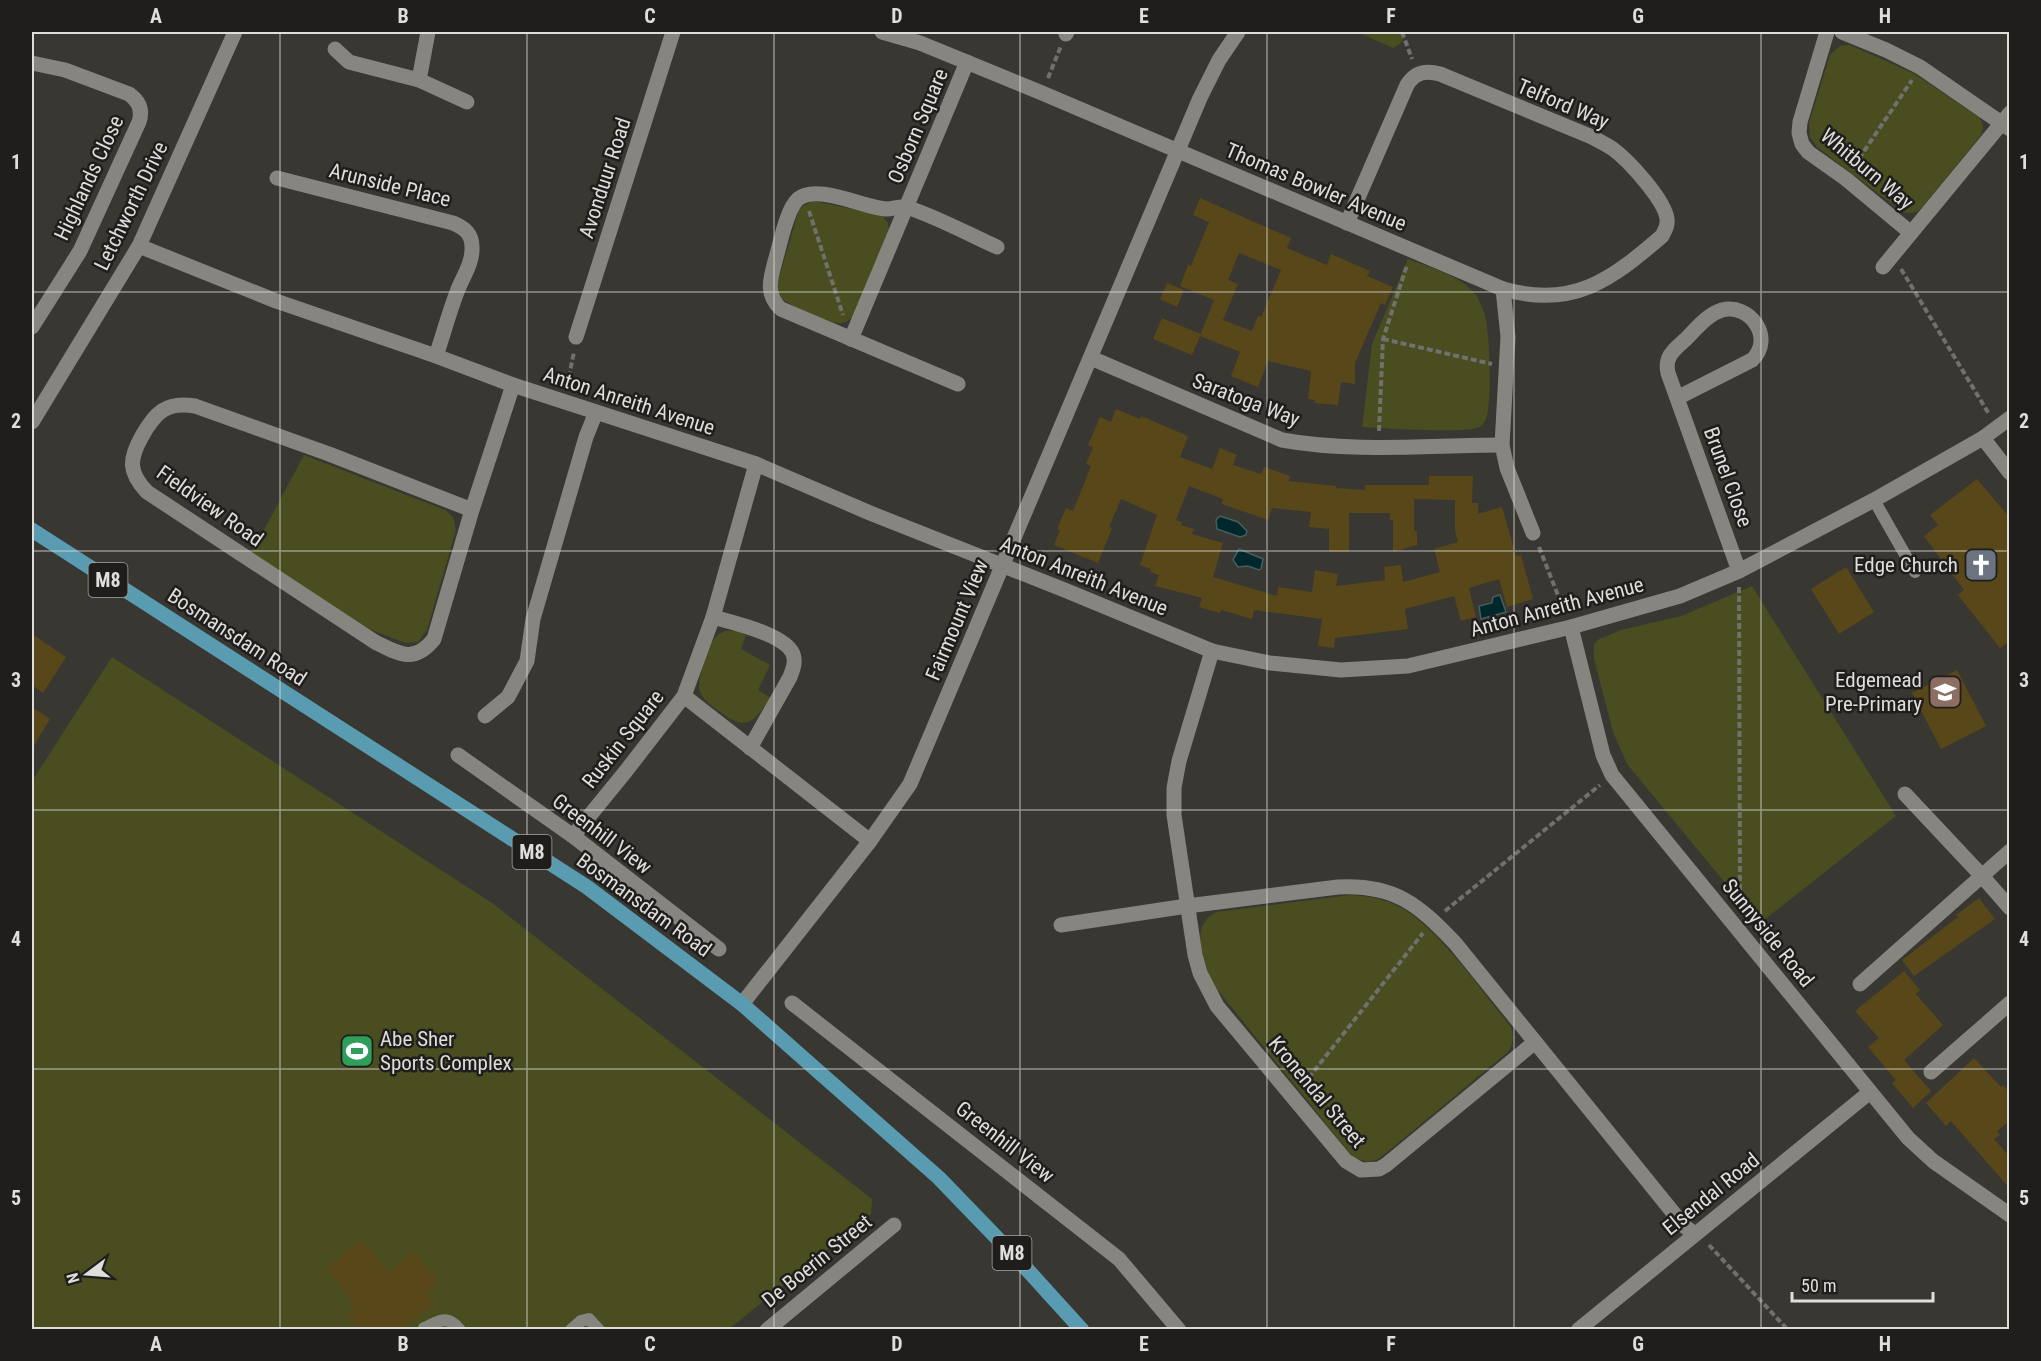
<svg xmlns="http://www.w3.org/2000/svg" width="2041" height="1361" font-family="'Roboto Condensed',sans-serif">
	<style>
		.green { fill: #494d1f }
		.water { fill: #00282c; stroke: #435f60; stroke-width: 1.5 }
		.building { fill: #584719; fill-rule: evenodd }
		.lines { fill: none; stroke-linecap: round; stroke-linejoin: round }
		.path { stroke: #71706c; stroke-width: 4; stroke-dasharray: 6 3; stroke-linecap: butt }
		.service { stroke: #878580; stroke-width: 12 }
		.minor { stroke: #878580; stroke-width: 15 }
		.tertiary { stroke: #878580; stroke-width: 15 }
		.primary { stroke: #599cb1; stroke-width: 15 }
		.grid { fill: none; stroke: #dfdedb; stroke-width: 1.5; stroke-opacity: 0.55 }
		.labels { text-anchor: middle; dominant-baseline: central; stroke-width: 5; stroke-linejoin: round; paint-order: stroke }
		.shield { fill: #1f1e1c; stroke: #a5a4a2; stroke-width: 1.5 }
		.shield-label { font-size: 20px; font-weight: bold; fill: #dfdedb }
		.street-label { font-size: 21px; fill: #dfdedb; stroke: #1f1e1c }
		.poi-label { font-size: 21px; fill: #dfdedb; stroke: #1f1e1c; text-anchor: end }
		.neatline { fill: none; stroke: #dfdedb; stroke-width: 2 }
		.grid-label { font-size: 20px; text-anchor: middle; font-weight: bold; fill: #dfdedb }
	</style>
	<rect width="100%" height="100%" fill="#393732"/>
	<g class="green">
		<path d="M1357 32H1406L1401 43 1393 48Z"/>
		<path d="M1850 45 1913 73 1979 117C1983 123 1984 128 1981 135L1920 210C1913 214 1907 214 1900 210L1817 147 1810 137 1809 123 1830 55 1840 46Z"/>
		<path d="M813 201 882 215 888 223 889 229 853 316C849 320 846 323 841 323 829 325 785 304 778 295L777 284 799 210 803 206Z"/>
		<path d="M1408 259C1431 268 1460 275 1476 295 1479 300 1484 310 1485 316 1490 335 1492 397 1487 416 1486 420 1483 425 1480 427 1468 434 1381 428 1362 427L1372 344Z"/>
		<path d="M304 455 445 510 453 517 456 530 427 630 418 642 405 643 367 628 251 554Z"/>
		<path d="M1752 586 1896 816 1759 924 1627 764 1613 732 1594 659V644L1599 639 1621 630 1681 616Z"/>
		<path d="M725 631H736L746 635 741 649 770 665 758 690 771 698C751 726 745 731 716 709 710 704 703 700 700 692 696 682 707 648 714 639 717 635 720 633 725 631Z"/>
		<path d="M112 657 492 903 872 1199 871 1214 729 1329H32V781Z"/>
		<path d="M1350 895C1366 896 1381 898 1396 905 1436 924 1482 992 1511 1027 1514 1037 1513 1044 1508 1052L1380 1158C1370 1163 1361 1162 1352 1156L1212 983C1204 961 1188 926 1216 912Z"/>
	</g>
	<g class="water">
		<path d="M1220 516 1238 522 1247 531 1246 535 1240 537 1217 529 1216 520Z"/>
		<path d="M1239 549 1263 559 1261 569 1259 570 1248 566 1238 567 1233 560Z"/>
		<path d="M1500 595 1506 612 1481 619 1479 606 1492 603 1493 597Z"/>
	</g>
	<g class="building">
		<path d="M1200 198 1291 238 1287 248 1327 265 1331 254 1370 271 1367 276 1393 287 1385 305 1381 303 1355 363V384L1341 382 1338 405 1315 403V400L1308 399 1311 371 1268 361 1258 387 1231 376 1240 352 1200 336 1214 300 1180 286 1188 265 1191 266 1209 222 1193 215ZM1239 253 1281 270 1261 317 1258 316 1252 331 1223 320 1238 284 1228 280Z"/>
		<path d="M1167 283 1184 290 1177 307 1160 299Z"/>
		<path d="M1162 318 1201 334 1192 355 1153 339Z"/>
		<path d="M1116 409 1140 419 1141 416 1188 436 1180 457 1212 469 1220 448 1237 455 1233 465 1261 474 1264 467 1290 476 1289 481 1336 486V488L1365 490V485H1429V476H1473L1472 503H1478V514L1502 507 1516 556 1521 555 1533 599 1507 607 1499 579 1469 588 1476 617 1461 621 1454 596 1405 609 1408 629 1335 638 1334 648 1318 646 1322 619 1254 610 1252 619 1221 610 1220 613 1199 607 1202 598 1155 586 1159 575 1150 572 1151 569 1140 565 1157 515 1121 499 1109 527 1112 528 1098 563 1054 545 1060 530 1057 529 1066 508 1073 511 1091 466 1086 464 1093 447 1088 445 1100 417 1111 422ZM1189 486 1223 499 1222 504 1268 520 1272 508 1311 512 1309 527 1329 529V552H1349V513H1390V520H1393V552L1417 545V531H1414V499L1455 500V531L1458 542 1434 549 1440 572 1403 582 1401 565 1384 567 1385 580 1336 586 1338 574 1315 570 1312 592 1278 587 1277 596 1213 577 1223 543 1192 534 1194 529 1181 525 1182 522 1176 520Z"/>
		<path d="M1977 479 2010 518V641L2000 648 1958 595 1964 590 1924 536 1938 525 1930 515Z"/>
		<path d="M1846 567 1874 612 1839 634 1811 589Z"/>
		<path d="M32 634 66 657 43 693 32 685Z"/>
		<path d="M1957 670 1986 726 1941 749 1912 693Z"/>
		<path d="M32 707 50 719 32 749Z"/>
		<path d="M1979 898 1995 919 1914 976 1902 960 1958 917 1956 915Z"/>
		<path d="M1904 971 1920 990 1916 994 1943 1025 1904 1060 1931 1091 1913 1108 1892 1083 1896 1080 1868 1047 1879 1038 1855 1011Z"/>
		<path d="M1974 1058 2001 1087 2003 1085 2010 1093V1121L1997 1131 2000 1135 1994 1139 2010 1157V1189L1951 1121 1946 1126 1926 1103Z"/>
		<path d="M360 1240 364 1245 366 1243 388 1272 414 1251 439 1282 426 1293 435 1303 402 1329H359L347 1314 354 1309 350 1304 353 1302 326 1269Z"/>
	</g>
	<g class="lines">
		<g class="path">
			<path d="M1402 32 1412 59"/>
			<path d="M1048 78 1061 46"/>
			<path d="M1854 166 1912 80"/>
			<path d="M809 211 843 315"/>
			<path d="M1901 269 1989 414"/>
			<path d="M1383 339 1492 364"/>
			<path d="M567 386 574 352"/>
			<path d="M1379 431 1383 339 1407 265"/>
			<path d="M1539 547 1565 613"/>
			<path d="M1739 587 1740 906"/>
			<path d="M1445 911 1600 785"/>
			<path d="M1303 1085 1423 933"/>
			<path d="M1709 1245 1788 1330"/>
		</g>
		<g class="service">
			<path d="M1874 500 1915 572"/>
			<path d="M424 1328C440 1321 447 1314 460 1330"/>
			<path d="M571 1330 581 1321 589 1319 599 1330"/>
		</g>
		<g class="minor">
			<path d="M882 32 920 43 1042 93 1503 289 1508 337 1502 445 1507 468 1533 533"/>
			<path d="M1827 32 1800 122 1799 133 1802 144 1808 152 1846 179 1911 233"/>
			<path d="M1842 32 1886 50 1920 67 2010 129"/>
			<path d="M1066 34 1067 32"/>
			<path d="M335 49 349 62 419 80 467 102"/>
			<path d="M32 63 65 70 129 94C139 101 143 110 139 122L80 251 32 327"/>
			<path d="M419 80 428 32"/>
			<path d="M277 178 453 223C465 228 472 234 472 247 473 263 462 278 457 292 449 313 443 335 436 356"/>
			<path d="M1347 223 1407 85C1415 72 1426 70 1440 74L1592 137C1599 141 1606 144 1613 149 1628 160 1665 200 1667 219 1668 226 1665 230 1662 236 1611 280 1573 309 1503 289"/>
			<path d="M139 246 276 301 436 356 513 385 756 464 870 513 1067 591 1212 651 1270 663 1341 670 1408 666 1571 627 1680 596 1739 571 1874 500 1983 438 2010 418"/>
			<path d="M1883 267 2010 113"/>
			<path d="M576 337 673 32"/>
			<path d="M851 339 967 62"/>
			<path d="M1091 358 1282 440C1354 453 1429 445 1502 445"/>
			<path d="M958 384 781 309C763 293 772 274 777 254 781 240 787 209 798 199 817 183 864 208 887 209 894 209 902 205 909 208 939 218 968 234 997 247"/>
			<path d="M1677 398 1752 360C1775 338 1750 303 1722 310 1708 314 1696 329 1686 339 1675 349 1664 356 1668 373L1739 571"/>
			<path d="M1983 438 2010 473"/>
			<path d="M472 510 329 454 195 406C166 401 155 413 142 436 129 459 128 472 147 492L375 642C399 654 414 664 434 639L472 510 513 385"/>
			<path d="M713 617C733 623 785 634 793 654 796 662 793 669 790 677L750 748"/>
			<path d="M1571 627 1603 755 1612 775 1908 1138 1933 1161 2010 1215"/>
			<path d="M1212 651 1179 761 1174 788V815L1195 955 1200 973 1217 1006 1346 1161 1361 1170 1379 1169 1386 1165 1535 1042"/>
			<path d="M684 696 870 841"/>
			<path d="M485 716 508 697 527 661 533 619 586 437 596 412"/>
			<path d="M458 755 573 836 719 949"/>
			<path d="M1905 794 1982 876 2010 908"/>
			<path d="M573 836 626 771 684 696 713 617 756 464"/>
			<path d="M1061 925 1187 906 1338 887C1394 884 1418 904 1455 943L1684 1226 1695 1234"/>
			<path d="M1860 984 2010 851"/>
			<path d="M792 1003 1119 1259 1179 1330"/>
			<path d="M742 1004 870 841 910 784 1200 98 1219 60 1238 32"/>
			<path d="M1931 1072 2010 1003"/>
			<path d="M767 1330 894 1225"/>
			<path d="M1578 1330 1870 1092"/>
		</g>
		<path class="tertiary" d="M32 422 139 246 235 32"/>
		<path class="primary" d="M32 530 587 887 742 1004 939 1178 1023 1265 1082 1330"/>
	</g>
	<path class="grid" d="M280 32V1330M527 32V1330M774 32V1330M1020 32V1330M1267 32V1330M1514 32V1330M1761 32V1330M32 292H2010M32 551H2010M32 810H2010M32 1069H2010"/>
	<defs>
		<g id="church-square" transform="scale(1.725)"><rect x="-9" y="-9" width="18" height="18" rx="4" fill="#6b7280" stroke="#1f1e1c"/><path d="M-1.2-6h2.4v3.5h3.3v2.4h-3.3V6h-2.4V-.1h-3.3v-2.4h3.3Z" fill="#fff"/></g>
		<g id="school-square" transform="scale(1.725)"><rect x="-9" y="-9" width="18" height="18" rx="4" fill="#8d6e63" stroke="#1f1e1c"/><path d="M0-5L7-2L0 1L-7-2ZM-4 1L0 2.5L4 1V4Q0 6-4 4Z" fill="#fff"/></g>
		<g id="stadium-square" transform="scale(1.725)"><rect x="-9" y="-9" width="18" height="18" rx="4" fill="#2e9e5b" stroke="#1f1e1c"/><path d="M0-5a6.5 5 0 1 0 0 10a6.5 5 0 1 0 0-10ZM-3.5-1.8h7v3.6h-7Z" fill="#fff"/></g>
	</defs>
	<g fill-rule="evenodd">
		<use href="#church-square" x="1981" y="565"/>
		<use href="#school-square" x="1945" y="692"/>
		<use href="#stadium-square" x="357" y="1051"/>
	</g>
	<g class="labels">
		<g class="shield">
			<rect x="88.5" y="563" width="39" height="34" rx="4.5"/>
			<rect x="512.5" y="835" width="39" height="34" rx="4.5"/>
			<rect x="992.5" y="1236" width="39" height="34" rx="4.5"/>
		</g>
		<g class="shield-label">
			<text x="108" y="580">M8</text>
			<text x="532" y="852">M8</text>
			<text x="1012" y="1253">M8</text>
		</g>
		<g class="street-label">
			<text transform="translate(1563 104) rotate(23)">Telford Way</text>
			<text transform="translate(918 126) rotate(-67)">Osborn Square</text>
			<text transform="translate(1867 169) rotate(40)">Whitburn Way</text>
			<text transform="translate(89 178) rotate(-65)">Highlands Close</text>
			<text transform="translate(605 178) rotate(-72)">Avonduur Road</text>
			<text transform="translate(390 185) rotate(14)">Arunside Place</text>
			<text transform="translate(1316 187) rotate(23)">Thomas Bowler Avenue</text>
			<text transform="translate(131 206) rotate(-64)">Letchworth Drive</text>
			<text transform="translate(1246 400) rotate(21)">Saratoga Way</text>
			<text transform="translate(629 401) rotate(18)">Anton Anreith Avenue</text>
			<text transform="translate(1728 477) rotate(70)">Brunel Close</text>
			<text transform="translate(210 506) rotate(35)">Fieldview Road</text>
			<text transform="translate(1084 576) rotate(22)">Anton Anreith Avenue</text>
			<text transform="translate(1557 607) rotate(-15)">Anton Anreith Avenue</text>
			<text transform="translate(957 620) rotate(-67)">Fairmount View</text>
			<text transform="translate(237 637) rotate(33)">Bosmansdam Road</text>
			<text transform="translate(623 739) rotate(-52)">Ruskin Square</text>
			<text transform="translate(602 834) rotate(37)">Greenhill View</text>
			<text transform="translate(644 905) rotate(36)">Bosmansdam Road</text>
			<text transform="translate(1768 933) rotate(51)">Sunnyside Road</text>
			<text transform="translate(1317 1092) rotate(50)">Kronendal Street</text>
			<text transform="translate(1005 1142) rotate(38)">Greenhill View</text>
			<text transform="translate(1711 1194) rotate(-39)">Elsendal Road</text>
			<text transform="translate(817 1261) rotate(-39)">De Boerin Street</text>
		</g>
		<g class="poi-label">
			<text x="1958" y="565">Edge Church</text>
			<text x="1922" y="680">Edgemead<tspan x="1922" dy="24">Pre-Primary</tspan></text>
			<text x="380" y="1039" text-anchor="start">Abe Sher<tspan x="380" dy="24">Sports Complex</tspan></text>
		</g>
	</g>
	<rect width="2041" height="1361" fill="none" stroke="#1f1e1c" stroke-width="66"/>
	<g transform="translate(87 1274) rotate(254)" stroke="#1f1e1c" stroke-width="4.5" paint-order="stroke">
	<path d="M0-4.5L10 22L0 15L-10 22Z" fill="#dfdedb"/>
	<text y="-9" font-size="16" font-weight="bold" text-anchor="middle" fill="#dfdedb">N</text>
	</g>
	<path d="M1792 1292v9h141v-9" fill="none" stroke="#dfdedb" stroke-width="3"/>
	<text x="1801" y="1292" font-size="18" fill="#dfdedb" stroke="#1f1e1c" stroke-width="4.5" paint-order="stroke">50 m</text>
	<rect x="33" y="33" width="1975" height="1295" class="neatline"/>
	<g class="grid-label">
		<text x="156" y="23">A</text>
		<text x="403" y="23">B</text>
		<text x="650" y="23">C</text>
		<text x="897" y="23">D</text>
		<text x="1144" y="23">E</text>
		<text x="1391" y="23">F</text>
		<text x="1638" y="23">G</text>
		<text x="1885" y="23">H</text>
		<text x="16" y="169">1</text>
		<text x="2024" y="169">1</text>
		<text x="16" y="428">2</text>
		<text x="2024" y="428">2</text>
		<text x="16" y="687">3</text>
		<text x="2024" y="687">3</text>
		<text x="16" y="946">4</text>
		<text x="2024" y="946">4</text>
		<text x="16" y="1205">5</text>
		<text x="2024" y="1205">5</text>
		<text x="156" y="1351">A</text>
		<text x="403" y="1351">B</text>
		<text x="650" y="1351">C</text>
		<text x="897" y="1351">D</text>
		<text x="1144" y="1351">E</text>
		<text x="1391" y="1351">F</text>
		<text x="1638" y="1351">G</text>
		<text x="1885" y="1351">H</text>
	</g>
</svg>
